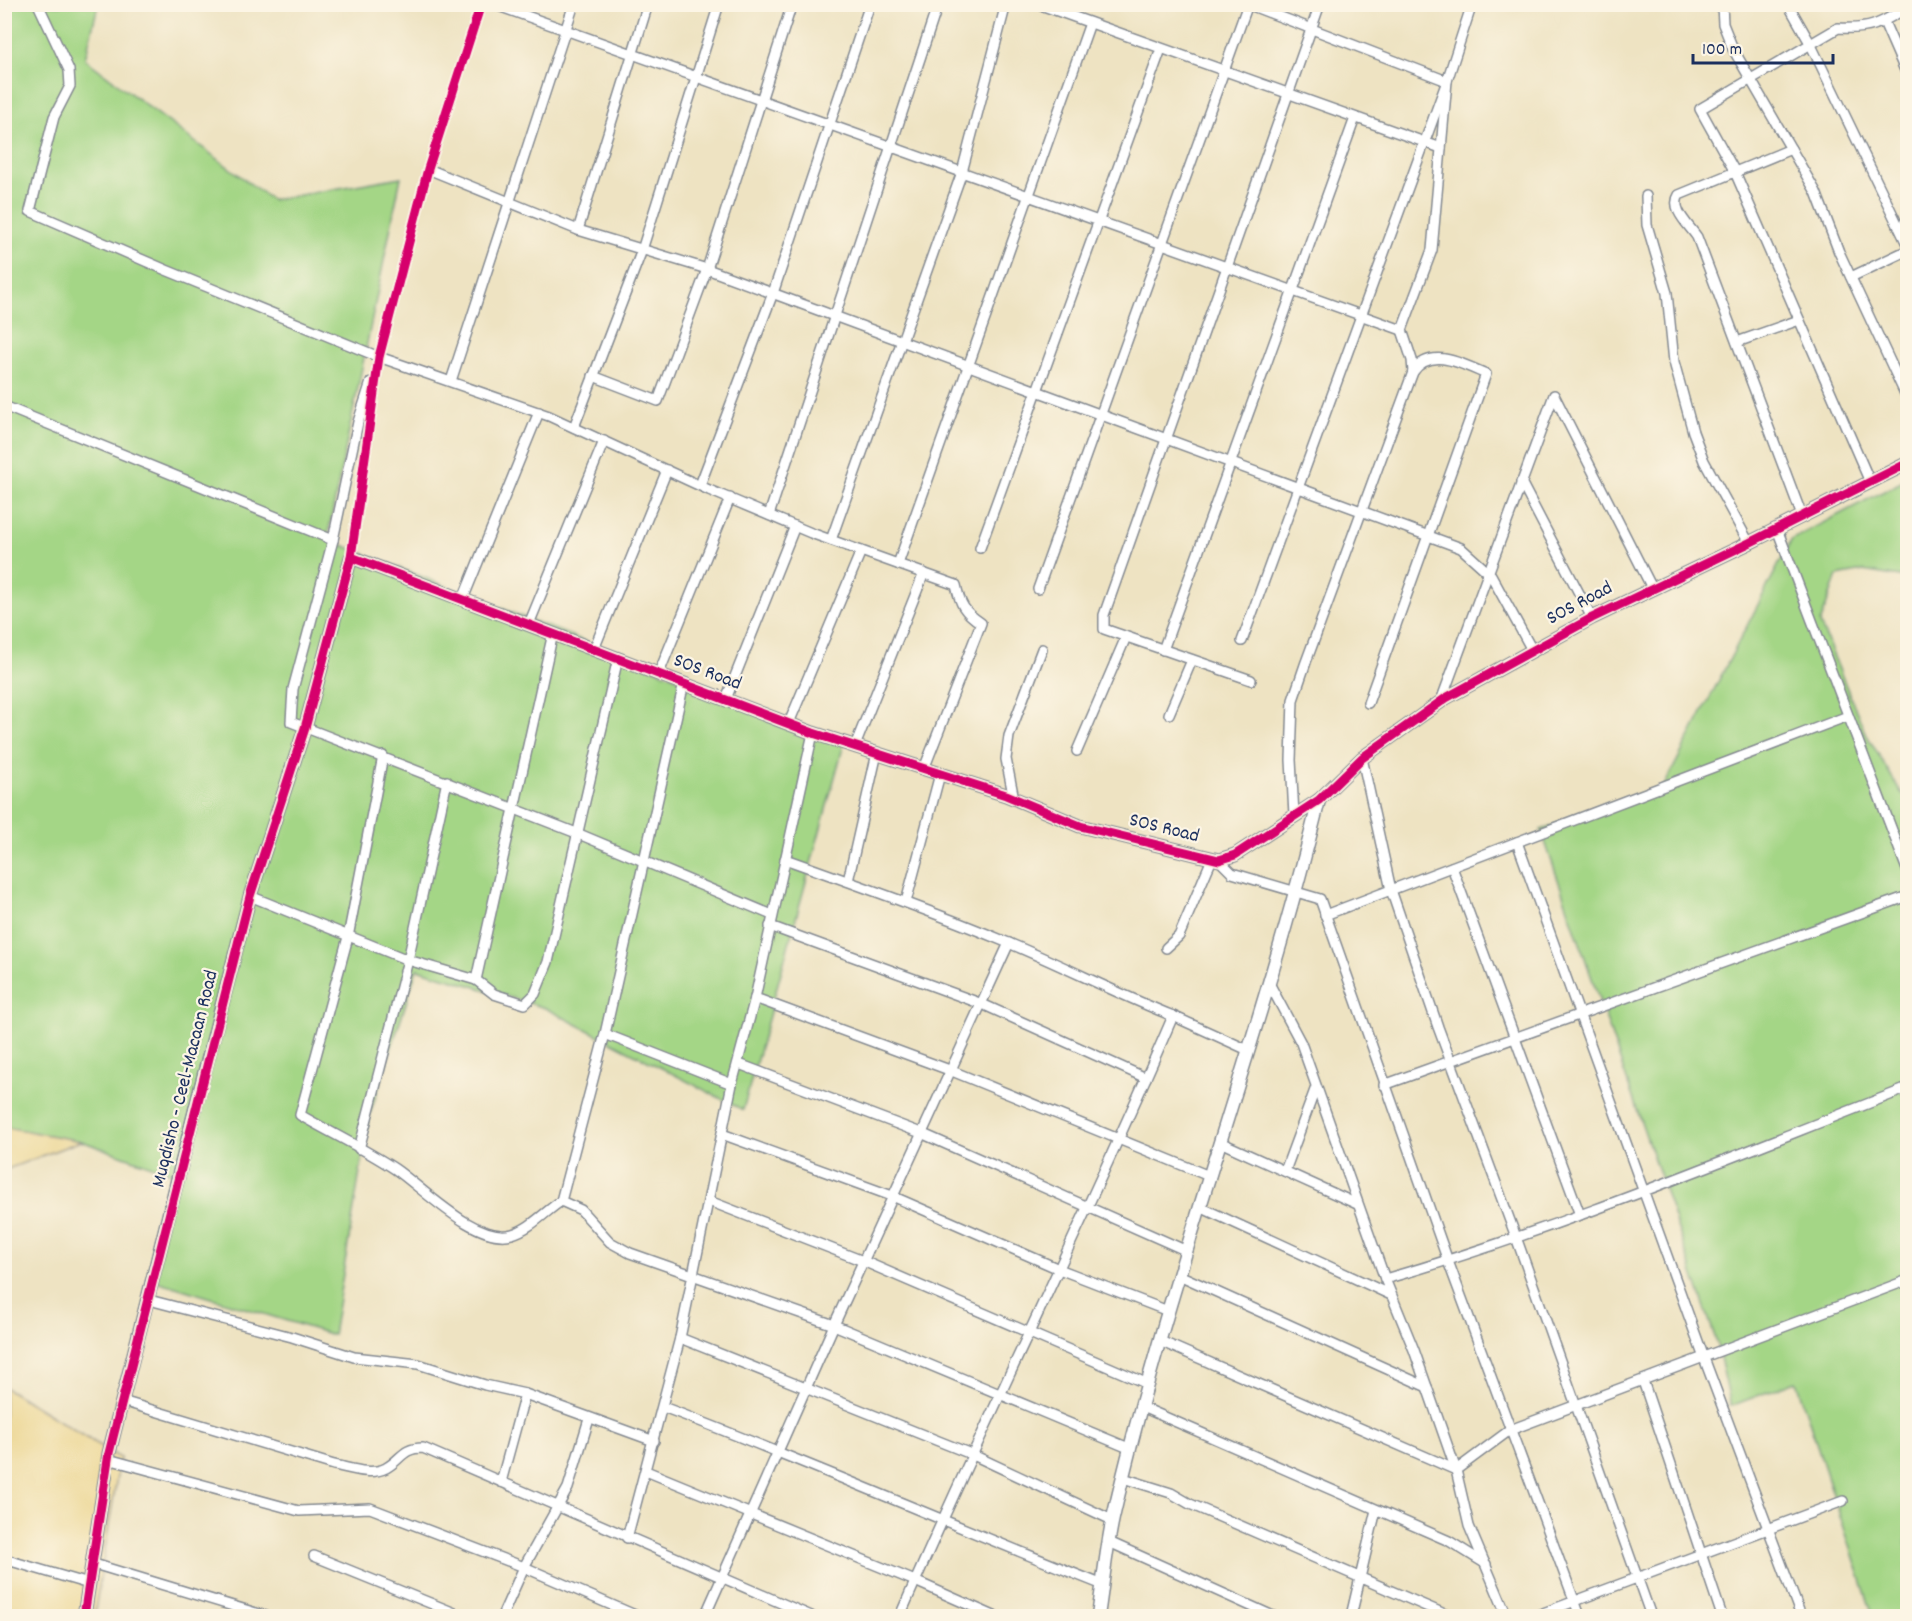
<svg xmlns="http://www.w3.org/2000/svg" width="1912" height="1621" font-family="Dekko,sans-serif">
	<style>
		.green { fill: #a4d686; stroke: #608272; stroke-width: 1.5 }
		.sand { fill: #eeda9e; stroke: #84847e; stroke-width: 1.5 }
		.lines { fill: none; stroke-linecap: round; stroke-linejoin: round }
		.minor-casing { stroke: #848990; stroke-width: 12 }
		.tertiary-casing { stroke: #848990; stroke-width: 15 }
		.minor { stroke: #fff; stroke-width: 9 }
		.tertiary { stroke: #fff; stroke-width: 12 }
		.cycleway-casing { stroke: #fcf5e5; stroke-width: 13 }
		.cycleway { stroke: #d6006c; stroke-width: 9 }
		.labels { text-anchor: middle; dominant-baseline: central; stroke-width: 4.5; stroke-linejoin: round; paint-order: stroke }
		.street-label { font-size: 20px; fill: #1b2f5e; stroke: #fcf5e5 }
	</style>
	<rect width="100%" height="100%" fill="#fcf5e5"/>
	<filter id="ink" filterUnits="userSpaceOnUse"><feTurbulence type="fractalNoise" baseFrequency=".0167" numOctaves="2"/><feDisplacementMap in="SourceGraphic" scale="12" xChannelSelector="R" yChannelSelector="G"/><feConvolveMatrix kernelMatrix="1 2 1 2 8 2 1 2 1" color-interpolation-filters="sRGB"/></filter>
	<filter id="wash" filterUnits="userSpaceOnUse"><feTurbulence type="fractalNoise" baseFrequency=".008" numOctaves="4" result="noise"/><feDisplacementMap in="SourceGraphic" scale="24" xChannelSelector="R" yChannelSelector="G"/><feGaussianBlur stdDeviation="1.35" result="paint"/><feColorMatrix in="noise" values="0 0 0 0 0 0 0 0 0 0 0 0 0 0 0 0 0 1.4 0 .05"/><feComposite in="paint" operator="in"/></filter>
	<g filter="url(#wash)">
		<rect width="100%" height="100%" fill="#eee3c2"/>
		<g class="green">
			<path d="M4 5H98L85 59 272 200 401 177 327 539 844 744 743 1110 545 1008 417 969 369 1117 333 1335 156 1281 172 1173 81 1141 5 1127Z"/>
			<path d="M1907 479V578L1863 571 1837 576 1820 623 1865 732 1902 794 1907 798V1616H1873L1796 1381 1731 1406 1716 1340 1541 830 1662 790 1792 539Z"/>
		</g>
		<g class="sand">
			<path d="M5 1127 81 1141 5 1170Z"/>
			<path d="M4 1387 120 1458 94 1616H5Z"/>
		</g>
	</g>
	<g filter="url(#ink)">
		<g class="lines">
			<g class="minor-casing">
				<g id="minor">
					<path d="M38 4 69 70 70 86 54 117 30 211 166 270 379 357 549 416 709 490 811 533 956 585C960 604 964 612 981 623L924 769"/>
					<path d="M493 4 1402 330"/>
					<path d="M1038 4 1441 148"/>
					<path d="M1247 4 1447 81 1432 250 1402 330 1412 360 1413 372"/>
					<path d="M1722 4 1723 24 1733 49 1816 192 1839 252 1908 400"/>
					<path d="M1788 4 1810 43 1908 246"/>
					<path d="M1884 22 1908 77"/>
					<path d="M1791 149 1679 195C1670 209 1689 225 1697 237L1802 516"/>
					<path d="M428 169 578 230 707 269 1461 548 1491 575 1532 650"/>
					<path d="M1646 196 1647 225 1667 293 1674 362 1693 432 1704 461 1749 543"/>
					<path d="M578 230 648 4"/>
					<path d="M1851 277 1908 250"/>
					<path d="M1737 342 1799 320"/>
					<path d="M593 376 658 401 707 269 792 4"/>
					<path d="M451 381 574 4"/>
					<path d="M4 406 333 540 358 422 371 382"/>
					<path d="M574 427 642 250 719 4"/>
					<path d="M1521 482 1592 618"/>
					<path d="M1870 482 1735 172 1700 109 1838 28C1871 30 1880 24 1908 7"/>
					<path d="M700 485 773 293 870 4"/>
					<path d="M769 515 938 4"/>
					<path d="M1777 529 1908 872"/>
					<path d="M333 540 293 689 291 722 579 834 772 915"/>
					<path d="M831 540 962 172 1006 4"/>
					<path d="M980 548 1161 49"/>
					<path d="M351 557 379 357 428 169 481 4"/>
					<path d="M898 564 1090 23"/>
					<path d="M1038 589 1248 4"/>
					<path d="M463 599 539 412"/>
					<path d="M529 624 604 441"/>
					<path d="M1242 641 1447 81 1472 4"/>
					<path d="M594 649 667 470"/>
					<path d="M1163 650 1355 118"/>
					<path d="M659 673 730 498"/>
					<path d="M1251 680 1104 629V615L1320 4"/>
					<path d="M684 683 605 1034 561 1201 581 1210 610 1242 630 1253 834 1325 1131 1449"/>
					<path d="M726 699 795 526"/>
					<path d="M1441 701 1554 395 1652 588"/>
					<path d="M1169 714 1192 660"/>
					<path d="M789 723 861 551"/>
					<path d="M855 746 924 573"/>
					<path d="M1077 751 1126 637"/>
					<path d="M383 756 348 937 300 1115C331 1133 365 1149 395 1169 423 1188 476 1244 512 1234 530 1229 546 1211 561 1201"/>
					<path d="M1362 758 1391 890 1438 1027 1516 1237 1651 1616"/>
					<path d="M1014 799 1006 759 1009 736 1042 649"/>
					<path d="M1294 815 1291 760 1293 700 1306 662 1413 372C1431 346 1462 364 1486 374L1368 703"/>
					<path d="M1517 842 1704 1358 1801 1616"/>
					<path d="M785 859C861 886 937 913 1011 944 1066 967 1118 994 1173 1016"/>
					<path d="M1219 860 1232 873 1320 899 1448 1261 1580 1616"/>
					<path d="M1452 867 1580 1215"/>
					<path d="M848 881 877 753"/>
					<path d="M250 896 408 960 476 980 494 994 525 1004 535 994 548 962 618 658"/>
					<path d="M906 902 940 774"/>
					<path d="M1325 915 1848 716"/>
					<path d="M770 926 982 1004 1146 1078"/>
					<path d="M1166 948 1179 936 1212 859"/>
					<path d="M476 980 553 633"/>
					<path d="M1269 983 1301 1043 1385 1279"/>
					<path d="M755 998 952 1071 1209 1176"/>
					<path d="M605 1034 732 1084"/>
					<path d="M739 1064 921 1133 1187 1251"/>
					<path d="M1384 1085 1908 896"/>
					<path d="M722 1134 892 1196 1059 1269 1168 1311"/>
					<path d="M1220 1142 1357 1204"/>
					<path d="M359 1149 408 960 447 781"/>
					<path d="M1285 1171 1316 1087"/>
					<path d="M709 1201 863 1261 1148 1384"/>
					<path d="M1200 1207 1391 1295"/>
					<path d="M1179 1275 1427 1387"/>
					<path d="M149 1300 292 1337 354 1357 418 1364 485 1385 525 1394 654 1441"/>
					<path d="M680 1338 971 1454 1112 1520"/>
					<path d="M1160 1341 1456 1470 1510 1430 1908 1280"/>
					<path d="M1643 1381 1722 1616"/>
					<path d="M122 1401 334 1465C350 1468 371 1476 386 1468 402 1459 402 1448 423 1448L811 1616"/>
					<path d="M663 1407C811 1463 956 1527 1103 1585"/>
					<path d="M1142 1407 1449 1541 1486 1564"/>
					<path d="M108 1459 299 1511 370 1508 524 1567 637 1616"/>
					<path d="M646 1471 915 1581 994 1616"/>
					<path d="M1123 1478 1171 1493 1190 1504 1449 1616"/>
					<path d="M501 1482 525 1394"/>
					<path d="M627 1538 680 1338 732 1084 755 998 813 733"/>
					<path d="M1109 1542 1273 1616"/>
					<path d="M314 1556 462 1616"/>
					<path d="M4 1559 89 1584"/>
					<path d="M94 1564 266 1616"/>
					<path d="M502 1616 524 1567 568 1488 589 1419"/>
					<path d="M705 1616 834 1325 1009 943"/>
					<path d="M900 1616C987 1415 1086 1219 1173 1016L1248 1050"/>
					<path d="M1351 1616 1376 1510"/>
					<path d="M1507 1616 1469 1526 1456 1470 1414 1350 1385 1279C1563 1228 1735 1155 1908 1088"/>
					<path d="M1535 1616 1843 1501"/>
				</g>
			</g>
			<g class="tertiary-casing">
				<g id="tertiary">
					<path d="M84 1616 109 1453 199 1094 250 896 305 728 351 557 813 733 1006 795 1080 826 1219 860 1235 855 1319 800 1362 758 1446 698 1592 618 1749 543 1908 463"/>
					<path d="M1098 1616C1103 1584 1106 1550 1113 1518 1169 1275 1260 1042 1319 800"/>
				</g>
			</g>
			<use href="#minor" class="minor"/>
			<use href="#tertiary" class="tertiary"/>
			<g class="cycleway-casing">
				<g id="cycleway">
					<path d="M351 557 813 733 1006 795 1080 826 1219 860 1235 855 1319 800 1362 758 1446 698 1592 618 1749 543 1908 463"/>
					<path d="M84 1616 109 1453 250 896 305 728 351 557 379 357 428 169 481 4"/>
				</g>
			</g>
			<use href="#cycleway" class="cycleway"/>
		</g>
	</g>
	<g class="labels">
		<g class="street-label">
			<text transform="translate(1580 604) rotate(-28)">SOS Road</text>
			<text transform="translate(707 673) rotate(21)">SOS Road</text>
			<text transform="translate(1164 829) rotate(14)">SOS Road</text>
			<text transform="translate(186 1079) rotate(-76)">Muqdisho - Ceel-Macaan Road</text>
		</g>
	</g>
	<rect width="1912" height="1621" fill="none" stroke="#fcf5e5" stroke-width="24"/>
	<path d="M1693 54v9h140v-9" fill="none" stroke="#1b2f5e" stroke-width="3"/>
	<text x="1702" y="54" font-size="18" fill="#1b2f5e" stroke="#fcf5e5" stroke-width="4.5" paint-order="stroke">100 m</text>
</svg>
